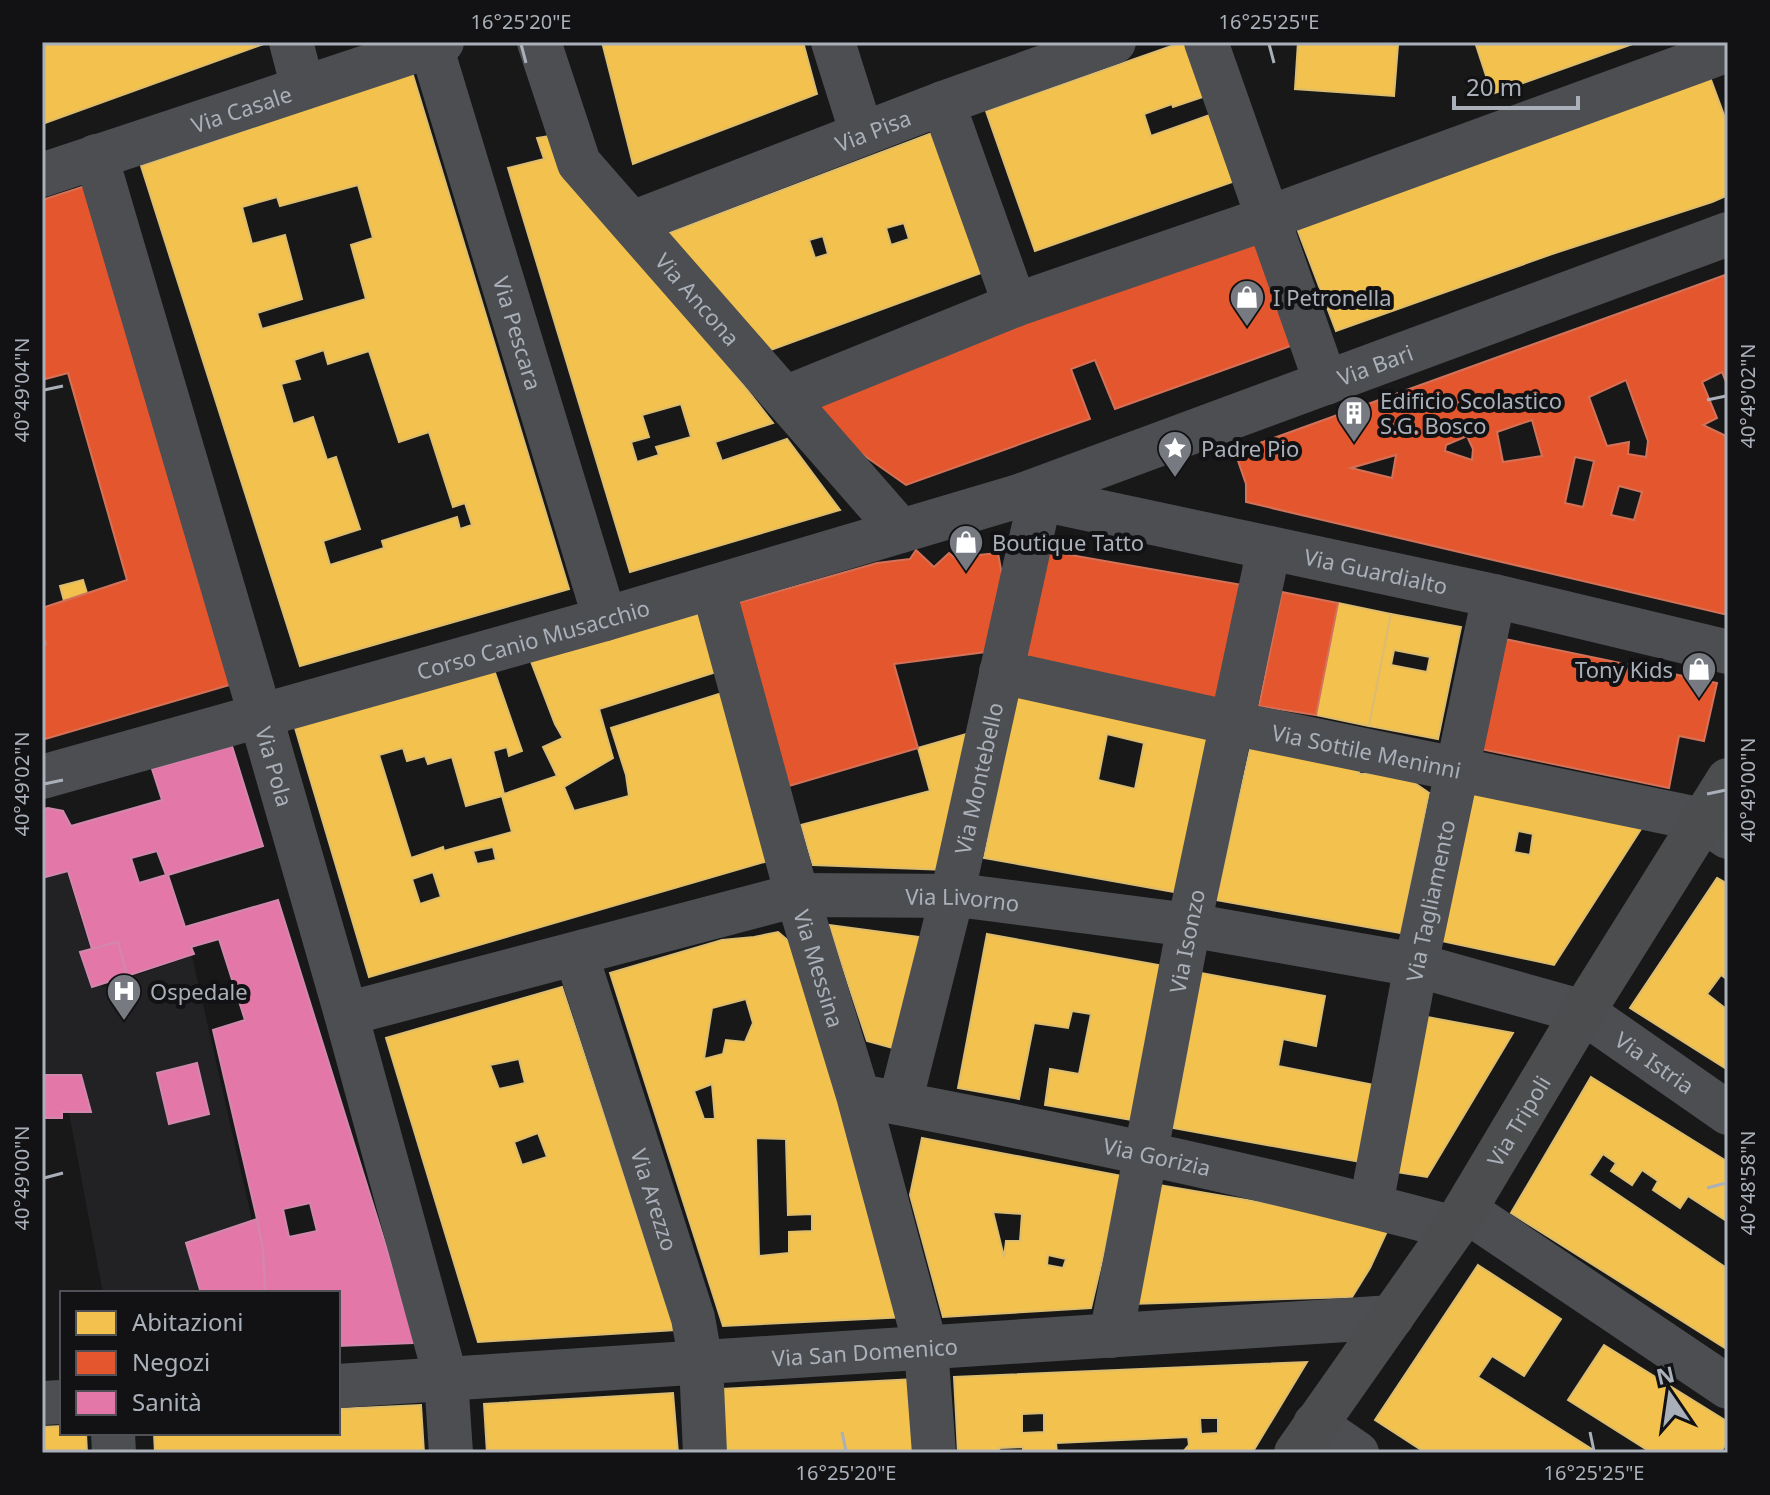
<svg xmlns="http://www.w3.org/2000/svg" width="1770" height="1495" font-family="'Noto Sans',sans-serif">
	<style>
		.built { fill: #222224 }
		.homes { fill: #f2c14e; stroke: #dcbc6e; stroke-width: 2; fill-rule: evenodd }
		.shops { fill: #e4572e; stroke: #d37258; stroke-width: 2; fill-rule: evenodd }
		.health { fill: #e377a8; stroke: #d288ad; stroke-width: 2; fill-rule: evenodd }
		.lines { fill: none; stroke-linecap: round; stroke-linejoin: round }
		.minor { stroke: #4c4e51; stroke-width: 44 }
		.tertiary { stroke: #4c4e51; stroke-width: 44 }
		.secondary { stroke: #4b4d4f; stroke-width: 44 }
		.ticks { fill: none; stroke: #aab0b9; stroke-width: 3 }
		.labels { text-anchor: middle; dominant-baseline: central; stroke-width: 8; stroke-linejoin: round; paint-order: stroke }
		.street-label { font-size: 22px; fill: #aab0b9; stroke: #121214 }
		.poi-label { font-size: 22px; fill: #aab0b9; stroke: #121214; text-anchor: start }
		.neatline { fill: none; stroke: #aab0b9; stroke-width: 3 }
		.ticks-label { font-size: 20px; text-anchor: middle; fill: #aab0b9 }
	</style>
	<rect width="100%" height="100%" fill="#181818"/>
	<path class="built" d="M47 808 102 987 192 956 260 1255 262 1293H103L63 1081 42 1080V809Z"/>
	<g class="homes">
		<path d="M42 42H269L42 124Z"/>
		<path d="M602 42H803L817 94 633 164Z"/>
		<path d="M1183 42H1193L1212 94 1173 107 1172 104 1144 114 1151 136 1218 112 1241 179 1035 251 986 111Z"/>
		<path d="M1298 42H1387V44L1398 45 1394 96 1295 89Z"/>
		<path d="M1475 42H1638L1492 94Z"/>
		<path d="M412 72 569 589 300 666 141 166ZM358 185 373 238 351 245 366 299 262 329 257 313 302 299 285 235 252 244 242 207 277 197 280 206ZM324 350 328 364 369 351 399 442 429 432 453 507 465 503 472 525 460 529 457 517 382 541 384 548 330 565 323 541 360 529 336 457 327 460 313 417 293 424 281 384 300 379 294 360Z"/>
		<path d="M1710 77 1728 126V195L1712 202 1555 253 1336 331 1295 223Z"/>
		<path d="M932 133 984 272 765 352 666 234ZM904 223 909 239 891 245 886 228ZM823 236 828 254 815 258 809 240Z"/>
		<path d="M549 136 773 423 715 442 722 461 787 439 840 510 630 572 508 168 544 159 537 138ZM681 404 691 437 656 447 659 455 637 462 631 442 649 437 642 415Z"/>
		<path d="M83 580 87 593 64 601 60 586Z"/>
		<path d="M1338 603 1391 614 1369 726 1316 715Z"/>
		<path d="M698 611 716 672 599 709 613 758 564 787 574 811 629 796 626 775 611 728 722 693 771 860 369 977 295 728 494 670 522 751 509 756 507 747 493 751 504 794 557 776 543 747 563 738 555 724 530 659ZM403 748 407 761 425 756 428 764 452 757 466 806 502 796 512 832 444 851 443 847 411 858 379 755ZM493 847 496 860 477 864 473 851ZM433 872 441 897 420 904 412 879Z"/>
		<path d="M1391 614 1461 627 1438 739 1369 726ZM1394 650 1430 657 1427 672 1391 665Z"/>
		<path d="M1017 694 1220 738 1180 893 984 858ZM1107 734 1144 743 1135 789 1098 780Z"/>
		<path d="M977 731 947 870 813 865 801 825 930 791 918 748Z"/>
		<path d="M1251 745 1360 768 1359 774 1377 773 1413 782 1429 793 1401 933 1216 900Z"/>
		<path d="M1466 789 1643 826 1554 965 1437 940ZM1518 831 1533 834 1530 855 1514 852Z"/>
		<path d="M1717 878 1728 884V980L1721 975 1707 994 1725 1008 1728 1004V1070L1630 1008Z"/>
		<path d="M829 925 935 939 911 1053 867 1041Z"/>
		<path d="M778 932 791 943 907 1317 723 1326 610 973 722 940 754 937ZM746 999 753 1023 745 1042 726 1040 723 1054 704 1059 712 1008ZM712 1084 715 1119H704L694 1091ZM756 1138 786 1139 788 1215 812 1214V1231L789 1232V1253L759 1256Z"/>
		<path d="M987 934 1164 966 1138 1121 1045 1105 1050 1069 1079 1074 1091 1014 1072 1011 1068 1028 1034 1023 1019 1099 958 1088Z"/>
		<path d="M1201 973 1325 996 1316 1046 1283 1039 1278 1066 1374 1085 1361 1162 1173 1128Z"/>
		<path d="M562 987 675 1330 478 1342 386 1038ZM519 1059 525 1083 499 1089 490 1065ZM538 1133 547 1157 522 1165 514 1142Z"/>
		<path d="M1422 1016 1513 1033 1427 1177 1396 1172Z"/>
		<path d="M1591 1077 1728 1162V1222L1688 1196 1680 1208 1653 1190 1658 1181 1642 1170 1632 1185 1611 1171 1616 1163 1603 1154 1589 1175 1728 1269V1350L1511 1213Z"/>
		<path d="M922 1138 1122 1176 1091 1308 943 1317 910 1195ZM993 1212 1022 1214 1020 1241H1006L1004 1257ZM1048 1255 1066 1259 1063 1268 1047 1265Z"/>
		<path d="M1159 1185 1358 1219 1389 1227 1370 1268 1352 1297 1131 1304Z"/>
		<path d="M1478 1265 1561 1319 1524 1376 1492 1356 1478 1377 1598 1453H1426L1375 1420Z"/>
		<path d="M1604 1345 1728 1422V1441L1720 1453H1652L1568 1400Z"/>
		<path d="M1307 1362 1252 1453H1182L1189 1445 1188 1437 1056 1443 1057 1453H1023V1447L999 1448 1000 1453H958L954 1377ZM1044 1413V1432L1022 1433V1414ZM1200 1418H1218V1433L1201 1434Z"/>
		<path d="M915 1379 918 1453H812L811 1451 786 1453H726L722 1389Z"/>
		<path d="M673 1393 678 1453H487L484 1404Z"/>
		<path d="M421 1405 424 1453H155L154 1433H338V1409Z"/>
		<path d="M62 1426V1433H86L87 1453H42V1427Z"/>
	</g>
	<g class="shops">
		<path d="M85 186 236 683 42 740V646L46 644 42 632V608L127 580 68 373 42 380V200Z"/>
		<path d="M1261 237 1299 343 1115 409 1095 360 1071 369 1090 419 906 485 828 430 804 400Z"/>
		<path d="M1728 274V387L1722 372 1702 382 1717 418 1703 425 1728 437V615L1246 502V484L1235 452ZM1626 380 1648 441 1646 457 1628 454 1629 442 1607 446 1589 397ZM1532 420 1542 456 1503 462 1497 432ZM1467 436 1473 449 1472 460 1445 451 1446 445ZM1396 455 1392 478 1351 468ZM1575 457 1594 461 1583 507 1565 503ZM1619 486 1642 492 1634 520 1611 515Z"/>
		<path d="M966 545 978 555 998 553 1006 597 993 651 894 664 918 748 789 786 737 603 877 563 910 559 916 550 934 567 949 553 955 558Z"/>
		<path d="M1042 550 1248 586 1227 701 1030 657 1021 649Z"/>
		<path d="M1282 592 1338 603 1316 715 1259 706Z"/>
		<path d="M1500 638 1717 683 1704 741 1679 736 1669 788 1476 748Z"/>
	</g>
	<g class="health">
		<path d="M232 746 263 846 168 875 185 927 278 900 415 1339 413 1343 338 1346V1293H265L263 1250 257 1219 213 1030 245 1020 219 939 191 947 194 954 127 976 118 942 92 949 68 871 42 878V809L48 808 63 811 71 826 162 800 152 769ZM157 851 166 875 139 883 131 858ZM310 1203 317 1231 289 1237 283 1209Z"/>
		<path d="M118 942 127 976 92 987 80 952Z"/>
		<path d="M197 1063 209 1114 169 1124 157 1073Z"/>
		<path d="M42 1075H81L91 1112H62V1118H42Z"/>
		<path d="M257 1219 263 1250 265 1293H201L186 1243Z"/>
	</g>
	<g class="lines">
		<g class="minor">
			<path d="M291 42 303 88"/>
			<path id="s1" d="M539 42 579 163 901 531"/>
			<path d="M833 42 862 134"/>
			<path d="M1206 42 1326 383"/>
			<path id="s2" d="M431 46 605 619"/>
			<path d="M943 103 1015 305"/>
			<path id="s3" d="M96 156 260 714 346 1014 446 1379 451 1453"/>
			<path id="s4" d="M42 175 442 42"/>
			<path id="s5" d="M632 223 943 103 1114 42"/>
			<path d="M785 398 1015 305 1268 218 1728 50"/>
			<path id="s6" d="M713 587 797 895 858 1095 926 1348 934 1453"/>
			<path id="s7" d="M1001 672 1232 723 1703 820 1728 837"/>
			<path id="s8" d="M576 954 693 1318 701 1363 705 1453"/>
			<path id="s9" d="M346 1014 797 895 965 896 1189 925 1416 965 1583 1012 1728 1113"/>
			<path id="s10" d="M871 1098C1067 1135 1262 1176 1454 1228"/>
			<path id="s11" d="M900 1103 952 896 1040 498"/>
			<path id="s12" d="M1371 1205 1416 965 1494 596"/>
			<path d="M1465 1210 1728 1387"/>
			<path id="s13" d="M1111 1336 1189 925 1269 548"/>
			<path id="s14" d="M338 1386 1392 1317"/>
			<path d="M42 1403 62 1402"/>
			<path d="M1315 1424 1357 1453"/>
			<path d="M113 1433 114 1453"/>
		</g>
		<g class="tertiary">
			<path id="s15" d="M1022 495 1494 596 1728 652"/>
			<path id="s16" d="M42 777 605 619 1022 495 1728 234"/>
		</g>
		<path class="secondary" id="s17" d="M1296 1453 1454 1228 1583 1012 1728 780"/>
	</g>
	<path class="ticks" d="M521 44 526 63M1269 44 1274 63M44 390 63 386M1707 400 1726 396M44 784 63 780M1707 794 1726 790M44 1178 63 1173M1707 1188 1726 1183M842 1432 846 1451M1590 1432 1594 1451"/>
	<defs>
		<g id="shop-pin" transform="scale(1.8)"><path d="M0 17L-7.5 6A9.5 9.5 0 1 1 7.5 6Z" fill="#777b81" stroke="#121214"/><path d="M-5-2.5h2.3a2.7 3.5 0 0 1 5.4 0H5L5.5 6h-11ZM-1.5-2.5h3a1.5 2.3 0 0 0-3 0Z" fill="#fff"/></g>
		<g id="building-pin" transform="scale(1.8)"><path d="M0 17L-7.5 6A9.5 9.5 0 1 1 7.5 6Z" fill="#777b81" stroke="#121214"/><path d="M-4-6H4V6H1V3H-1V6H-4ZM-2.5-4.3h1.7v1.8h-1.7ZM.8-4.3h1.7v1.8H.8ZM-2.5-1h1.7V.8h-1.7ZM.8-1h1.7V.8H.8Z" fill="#fff"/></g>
		<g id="sight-pin" transform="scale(1.8)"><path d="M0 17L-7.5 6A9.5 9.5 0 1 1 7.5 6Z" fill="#777b81" stroke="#121214"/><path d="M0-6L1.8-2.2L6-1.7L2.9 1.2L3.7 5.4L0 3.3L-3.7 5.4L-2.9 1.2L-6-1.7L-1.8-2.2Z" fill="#fff"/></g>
		<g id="hospital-pin" transform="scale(1.8)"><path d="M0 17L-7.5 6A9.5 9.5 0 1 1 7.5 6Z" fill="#777b81" stroke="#121214"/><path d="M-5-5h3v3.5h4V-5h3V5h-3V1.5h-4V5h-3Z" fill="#fff"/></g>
	</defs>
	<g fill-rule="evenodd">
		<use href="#shop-pin" x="1247" y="297"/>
		<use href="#building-pin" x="1354" y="413"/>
		<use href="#sight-pin" x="1175" y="448"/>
		<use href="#shop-pin" x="966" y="542"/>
		<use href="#shop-pin" x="1699" y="669"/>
		<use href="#hospital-pin" x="124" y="991"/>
	</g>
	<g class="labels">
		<g class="street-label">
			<text stroke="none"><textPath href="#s4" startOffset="210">Via Casale</textPath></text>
			<text stroke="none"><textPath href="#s5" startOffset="258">Via Pisa</textPath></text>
			<text stroke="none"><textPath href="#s1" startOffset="308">Via Ancona</textPath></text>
			<text stroke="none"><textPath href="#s2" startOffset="300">Via Pescara</textPath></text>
			<text stroke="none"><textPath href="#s16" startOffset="1396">Via Bari</textPath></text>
			<text stroke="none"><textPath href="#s15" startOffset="362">Via Guardialto</textPath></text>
			<text stroke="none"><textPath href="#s16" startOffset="510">Corso Canio Musacchio</textPath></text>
			<text stroke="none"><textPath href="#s7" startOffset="374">Via Sottile Meninni</textPath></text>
			<text stroke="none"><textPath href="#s3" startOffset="636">Via Pola</textPath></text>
			<text stroke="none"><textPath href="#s11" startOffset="334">Via Montebello</textPath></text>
			<text stroke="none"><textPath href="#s9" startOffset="632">Via Livorno</textPath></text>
			<text stroke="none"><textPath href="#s12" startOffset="310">Via Tagliamento</textPath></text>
			<text stroke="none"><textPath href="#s13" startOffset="402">Via Isonzo</textPath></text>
			<text stroke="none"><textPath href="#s6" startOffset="396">Via Messina</textPath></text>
			<text stroke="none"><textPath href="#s9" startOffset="1352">Via Istria</textPath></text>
			<text stroke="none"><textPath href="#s17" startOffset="400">Via Tripoli</textPath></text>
			<text stroke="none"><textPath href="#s10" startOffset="292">Via Gorizia</textPath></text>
			<text stroke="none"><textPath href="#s8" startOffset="258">Via Arezzo</textPath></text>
			<text stroke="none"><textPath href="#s14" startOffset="528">Via San Domenico</textPath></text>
		</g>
		<g class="poi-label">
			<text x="1273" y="297">I Petronella</text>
			<text x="1380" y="400">Edificio Scolastico<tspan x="1380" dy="25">S.G. Bosco</tspan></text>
			<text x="1201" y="448">Padre Pio</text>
			<text x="992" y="542">Boutique Tatto</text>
			<text x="1673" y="669" text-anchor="end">Tony Kids</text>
			<text x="150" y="991">Ospedale</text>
		</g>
	</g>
	<rect width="1770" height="1495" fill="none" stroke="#121214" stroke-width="88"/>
	<rect x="60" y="1291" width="280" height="144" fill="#121214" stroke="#4f5156" stroke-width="2"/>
	<rect x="76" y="1311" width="40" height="24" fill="#f2c14e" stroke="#4f5156" stroke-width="2"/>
	<text x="132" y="1331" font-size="24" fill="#aab0b9">Abitazioni</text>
	<rect x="76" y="1351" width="40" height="24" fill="#e4572e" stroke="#4f5156" stroke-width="2"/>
	<text x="132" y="1371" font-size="24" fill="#aab0b9">Negozi</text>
	<rect x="76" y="1391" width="40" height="24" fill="#e377a8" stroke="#4f5156" stroke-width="2"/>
	<text x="132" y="1411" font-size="24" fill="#aab0b9">Sanità</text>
	<g transform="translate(1670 1395) rotate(347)" stroke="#121214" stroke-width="6" paint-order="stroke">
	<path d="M0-6L14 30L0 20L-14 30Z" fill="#aab0b9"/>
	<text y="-12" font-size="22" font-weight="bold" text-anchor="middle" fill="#aab0b9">N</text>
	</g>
	<path d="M1454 96v12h124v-12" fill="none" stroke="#aab0b9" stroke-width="4"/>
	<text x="1466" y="96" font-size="24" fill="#aab0b9" stroke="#121214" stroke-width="6" paint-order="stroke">20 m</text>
	<rect x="44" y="44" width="1682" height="1407" class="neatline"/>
	<g class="ticks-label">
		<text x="521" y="29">16°25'20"E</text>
		<text x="1269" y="29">16°25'25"E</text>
		<text transform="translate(22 390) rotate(-90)" y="7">40°49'04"N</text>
		<text transform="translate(1748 396) rotate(-90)" y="7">40°49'02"N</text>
		<text transform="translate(22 784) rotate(-90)" y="7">40°49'02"N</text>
		<text transform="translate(1748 790) rotate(-90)" y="7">40°49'00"N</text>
		<text transform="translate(22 1178) rotate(-90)" y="7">40°49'00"N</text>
		<text transform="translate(1748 1183) rotate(-90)" y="7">40°48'58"N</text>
		<text x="846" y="1480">16°25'20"E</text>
		<text x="1594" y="1480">16°25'25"E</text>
	</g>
</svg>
